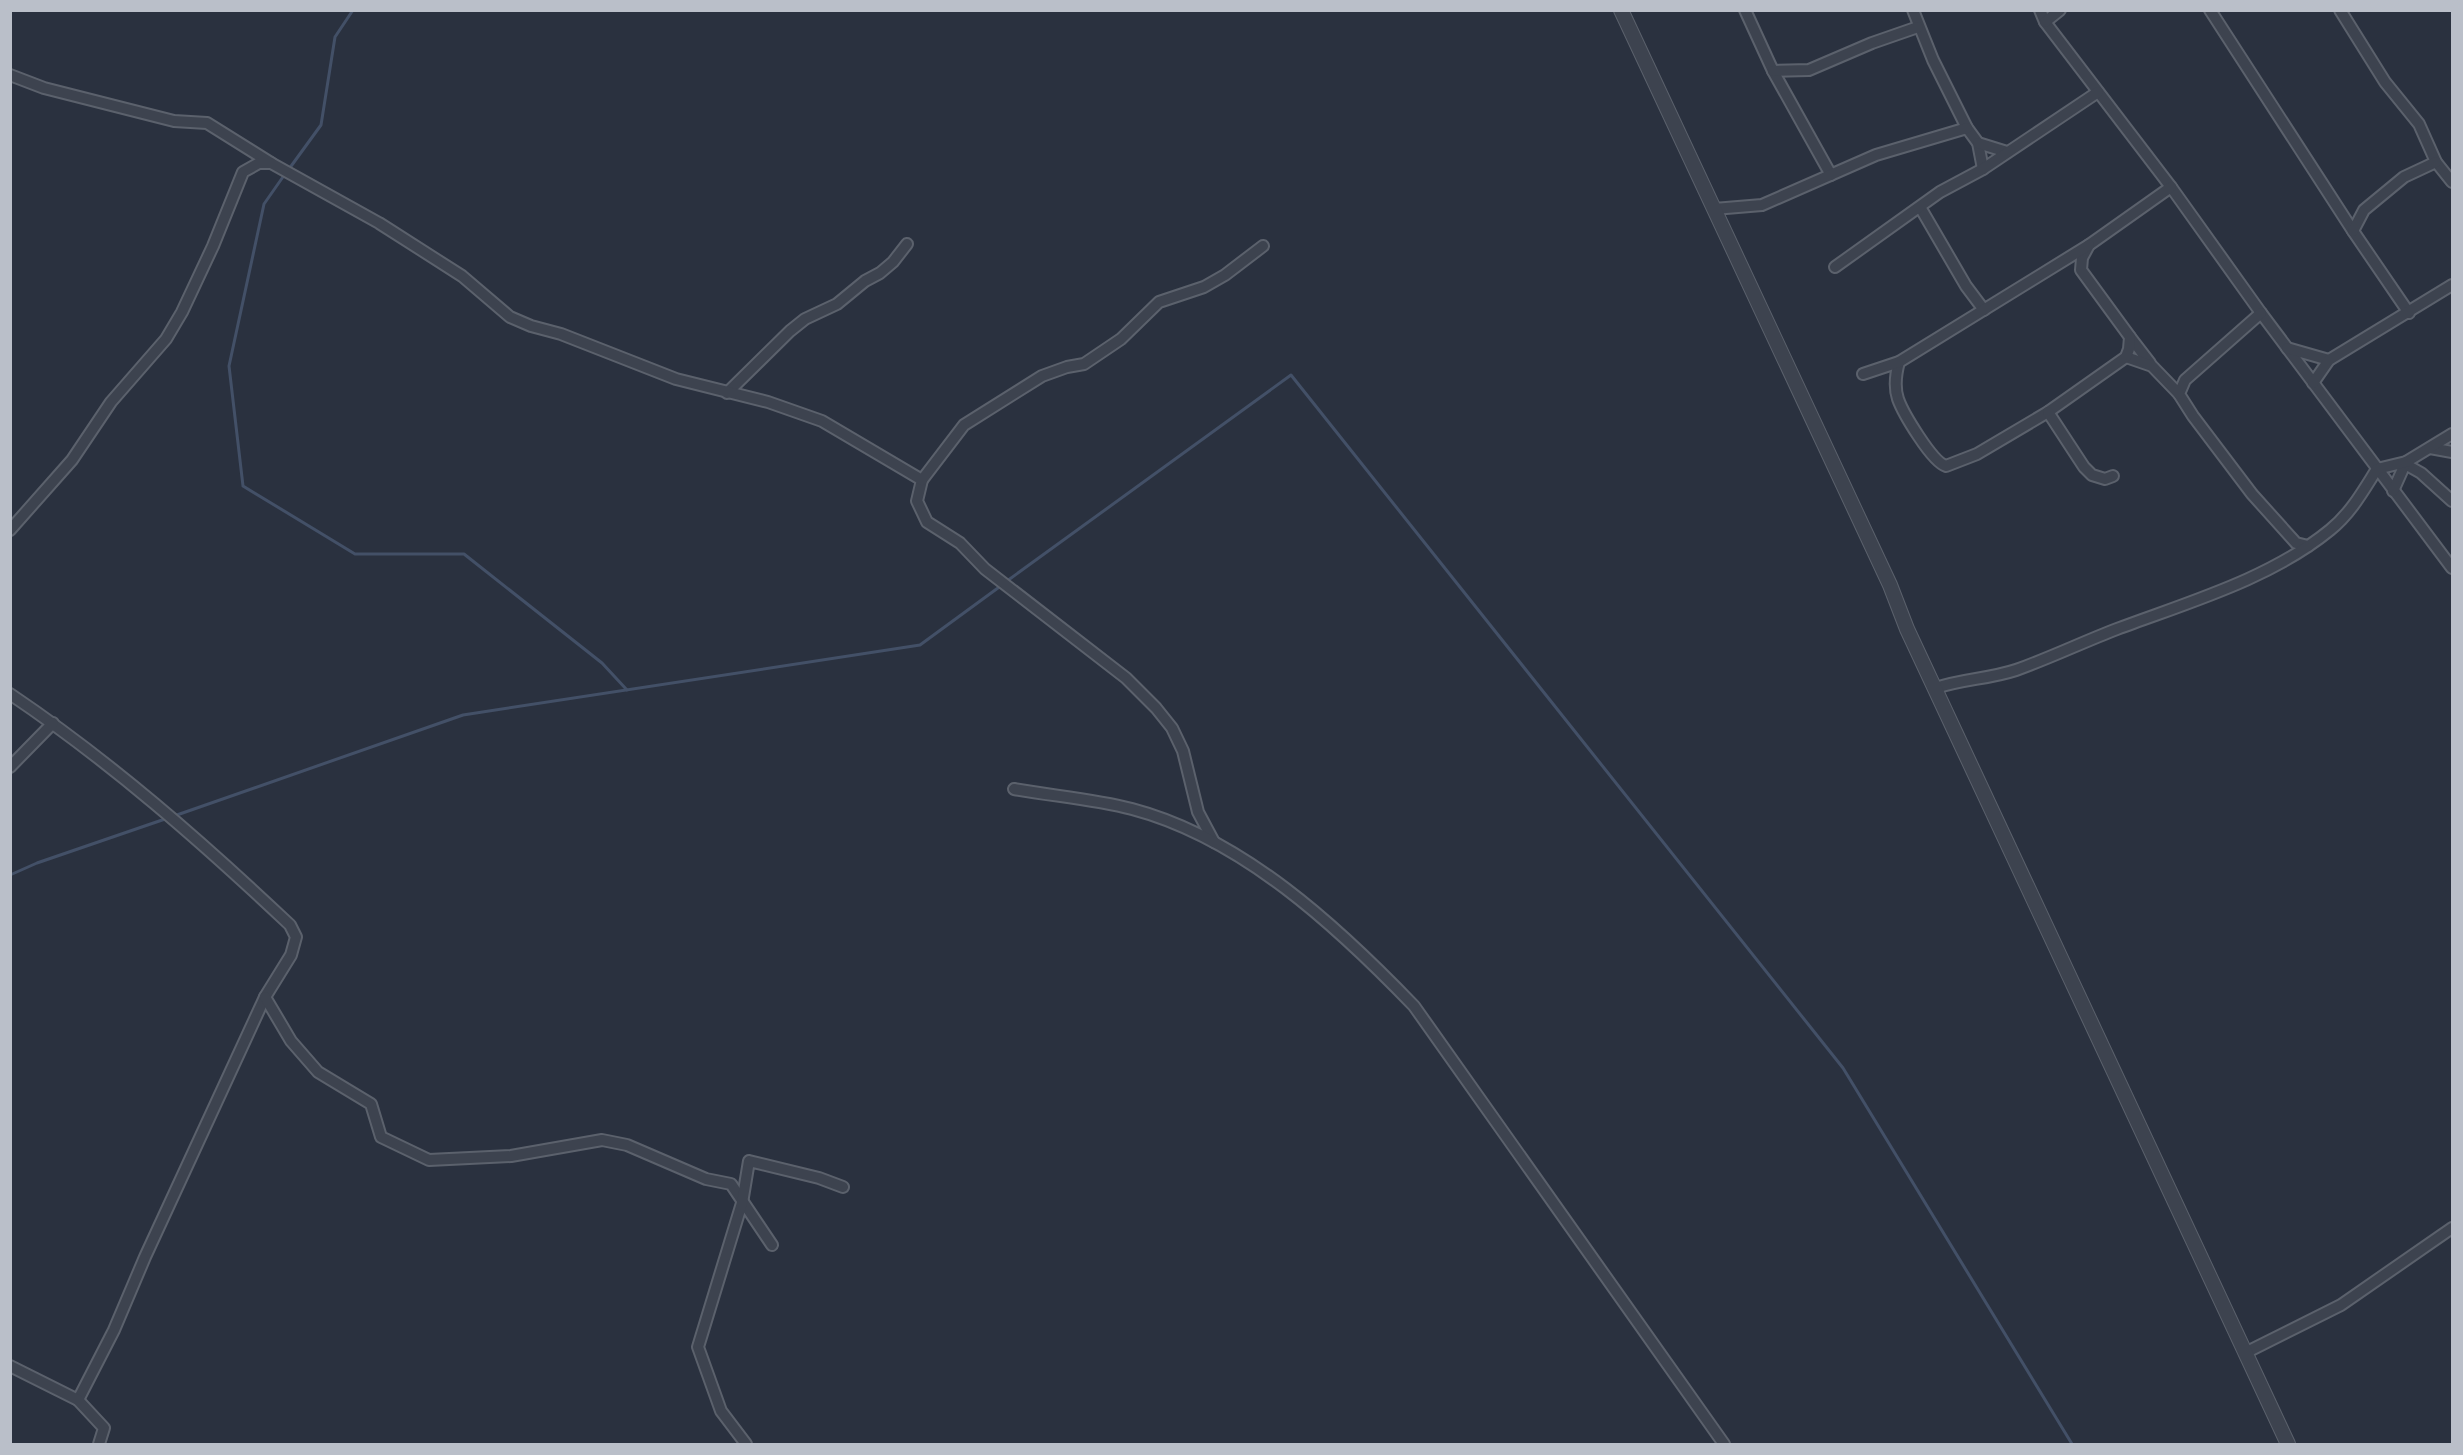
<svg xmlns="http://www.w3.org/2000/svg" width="2463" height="1455" font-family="'DejaVu Sans',sans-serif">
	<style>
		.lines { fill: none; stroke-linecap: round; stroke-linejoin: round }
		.stream { stroke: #435067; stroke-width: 3 }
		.minor-casing { stroke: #5b616c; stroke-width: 14 }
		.tertiary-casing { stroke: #5b616c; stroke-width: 16 }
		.minor { stroke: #3d434f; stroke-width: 10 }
		.tertiary { stroke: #3d434f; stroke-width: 14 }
	</style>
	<rect width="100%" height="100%" fill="#2a313f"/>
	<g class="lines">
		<g class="stream">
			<path d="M289 169 321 125 335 37 353 10"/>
			<path d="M285 174 264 204 229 366 243 486 355 554H464L602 663 627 690"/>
			<path d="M1007 581 1291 375 1843 1068 2072 1444"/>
			<path d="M174 816 463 715 920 645 1002 585"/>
			<path d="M10 875 37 863 168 818"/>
		</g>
		<g class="minor-casing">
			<g id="minor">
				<path d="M1745 10 1773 71 1831 175"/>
				<path d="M1913 10 1933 60 1967 128 1978 143 1983 169"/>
				<path d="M2040 10 2045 22 2171 187 2261 313 2452 568"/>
				<path d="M2210 10 2353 231 2409 313"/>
				<path d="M2340 10 2385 82 2419 124 2436 162 2452 182"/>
				<path d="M2045 22 2060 10"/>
				<path d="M1773 71 1809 70 1872 43 1918 27"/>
				<path d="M10 75 44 88 174 121 207 123 271 163"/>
				<path d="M1978 143 2007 152"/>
				<path d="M1920 207 1966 286 1984 310"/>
				<path d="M1714 209 1762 205 1876 155 1967 128"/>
				<path d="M2353 231 2364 210 2404 177 2436 162"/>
				<path d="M1835 267 1940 192 1983 169 2098 92"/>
				<path d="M2261 313 2185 380 2179 394 2193 416 2252 494 2296 543 2308 546"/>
				<path d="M2130 337 2150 363"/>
				<path d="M2287 348 2329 360"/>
				<path d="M2126 357 2152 366 2179 394"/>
				<path d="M1899 362C1896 373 1894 387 1898 399 1903 413 1932 462 1946 466L1977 454 2048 412 2126 357 2129 349 2130 337 2081 270 2082 258 2089 245 2171 187"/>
				<path d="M1863 374 1899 362 2089 245"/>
				<path d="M2313 383 2329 360 2452 285"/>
				<path d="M727 393 790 331 805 319 837 304 865 281 880 273 893 262 907 244"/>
				<path d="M2048 412 2084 467 2092 475 2105 479 2113 476"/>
				<path d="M2430 448 2452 452"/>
				<path d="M2405 464 2421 473 2452 501"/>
				<path d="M922 480 917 501 927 522 960 543 985 569 1126 678 1156 708 1172 728 1183 751 1198 812 1214 842"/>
				<path d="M2393 491 2406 462"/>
				<path d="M10 530 72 460 111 402 166 339 182 312 213 246 243 172 259 163H271L379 223 462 276 510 317 531 326 561 334 676 379 768 402 822 421 922 480 964 425 1042 376 1067 367 1084 364 1121 339 1159 302 1204 287 1225 275 1263 246"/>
				<path d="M1936 688C1962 679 1989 679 2016 670 2050 658 2083 642 2117 629 2189 602 2270 579 2330 530 2351 513 2363 491 2377 469L2406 462 2452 434"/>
				<path d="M10 694C111 762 202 842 290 925L296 937 291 955 265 997 145 1257 114 1330 78 1400"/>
				<path d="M10 767 53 723"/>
				<path d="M1014 789C1053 796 1094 799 1132 809 1242 838 1337 926 1414 1006L1724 1444"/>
				<path d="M265 997 291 1041 318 1072 371 1104 381 1137 429 1160 511 1156 602 1140 627 1145 706 1179 731 1184 772 1245"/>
				<path d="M2245 1353 2341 1305 2452 1228"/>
				<path d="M10 1366 78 1400 104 1428 99 1444"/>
				<path d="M746 1444 721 1411 698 1347 742 1203 749 1161 819 1178 843 1187"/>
			</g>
		</g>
		<g class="tertiary-casing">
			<path id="tertiary" d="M1621 10 1890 585 1907 629 2288 1444"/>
		</g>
		<use href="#minor" class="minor"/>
		<use href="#tertiary" class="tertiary"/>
	</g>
	<rect width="2463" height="1455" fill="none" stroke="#babfc9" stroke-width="24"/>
</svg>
